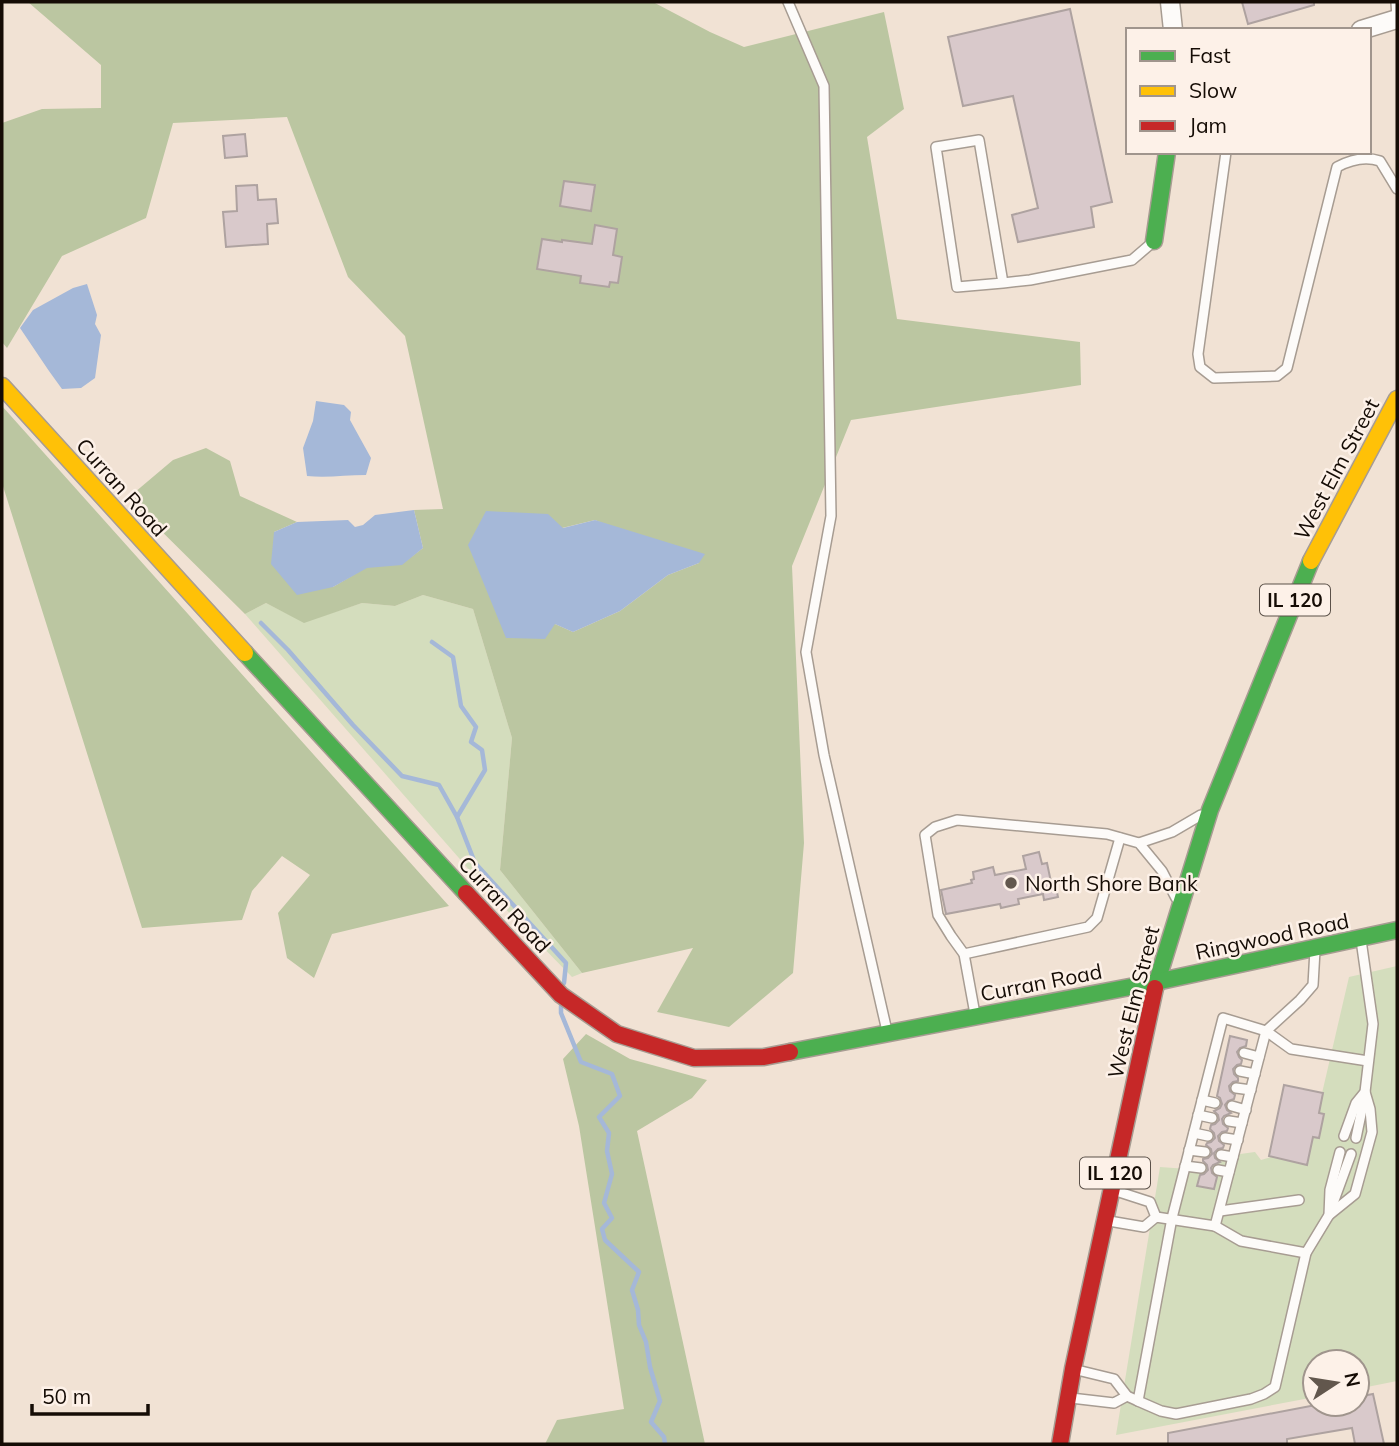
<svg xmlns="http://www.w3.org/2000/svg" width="1399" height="1446" font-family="Mulish,sans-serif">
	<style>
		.green { fill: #d4ddbd }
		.forest { fill: #bbc6a1; fill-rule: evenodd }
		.water { fill: #a5b8d8 }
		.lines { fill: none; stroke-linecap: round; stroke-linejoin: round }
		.stream { stroke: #a5b8d8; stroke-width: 4.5 }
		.building { fill: #d9c9cb; stroke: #aea2a0; stroke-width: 2 }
		.lane-casing { stroke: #a79c92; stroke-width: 12 }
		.street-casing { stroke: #a79c92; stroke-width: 21 }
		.fast-casing { stroke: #a79c92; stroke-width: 19 }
		.slow-casing { stroke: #a79c92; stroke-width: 19 }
		.jam-casing { stroke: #a79c92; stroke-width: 19 }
		.lane { stroke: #fdfbf9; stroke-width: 9 }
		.street { stroke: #fdfbf9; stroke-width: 18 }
		.fast { stroke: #4caf50; stroke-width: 16 }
		.slow { stroke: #ffc107; stroke-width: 16 }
		.jam { stroke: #c62828; stroke-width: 16 }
		.poi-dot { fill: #62574d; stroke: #fdf1e8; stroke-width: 2.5 }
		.labels { text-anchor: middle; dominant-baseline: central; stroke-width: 5; stroke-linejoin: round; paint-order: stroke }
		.shield { fill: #fdf1e8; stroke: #5b5149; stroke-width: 2 }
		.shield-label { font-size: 19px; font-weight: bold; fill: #150c05 }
		.street-label { font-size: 21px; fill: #150c05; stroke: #fdf1e8 }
		.poi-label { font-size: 21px; fill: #150c05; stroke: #fdf1e8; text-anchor: start }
	</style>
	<rect width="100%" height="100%" fill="#f1e2d4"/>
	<g class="green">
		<path d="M423 595 473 609 512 738 500 870 582 973 572 977 487 890 245 614 266 603 304 622 362 603 395 606Z"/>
		<path d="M1397 966V1381L1357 1389V1362H1315V1397L1116 1435 1160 1167 1201 1170 1218 1157 1255 1152 1261 1160 1310 1145 1349 977Z"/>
	</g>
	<g class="forest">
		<path d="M28 2H653L710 32 744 47 884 12 904 109 867 137 897 319 1080 342 1081 385 851 420 792 566 804 843 793 973 729 1027 657 1012 693 948 582 973 500 870 512 738 473 609 423 595 395 606 362 603 304 623 266 603 245 614 128 498 173 460 206 448 230 461 240 496 297 522 274 532 333 587 367 567 402 564 423 548 414 510 443 509 405 336 348 277 287 117 173 123 146 218 62 256 7 348 2 342V123L42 109 101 108V65ZM595 520 699 563 668 575 620 611 573 632 555 624 562 528Z"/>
		<path d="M2 406 449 906 332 934 314 978 287 958 278 913 310 875 282 856 252 891 242 920 142 928 2 483Z"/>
		<path d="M586 1034 630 1059 707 1080 692 1098 637 1131 705 1444H545L557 1420 624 1409 579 1126 563 1059Z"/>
	</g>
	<g class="water">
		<path d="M87 284 97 315 95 324 101 335 95 378 81 388 62 389 49 371 20 328 33 310 73 288Z"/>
		<path d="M316 401 344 405 351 412 350 420 371 458 366 475C346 475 327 478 307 476L303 448 313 421Z"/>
		<path d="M414 510 423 548 402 565 367 568 333 587 297 595 271 564 274 532 297 522 348 520 355 527 363 525 375 515Z"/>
		<path d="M486 511 548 514 563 528 595 520 705 554 699 563 668 575 620 611 573 632 555 624 545 639 506 638 468 545Z"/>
	</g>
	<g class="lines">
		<g class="stream">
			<path d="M261 623 288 650 353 725 402 776 439 785 457 817"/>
			<path d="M432 642 453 657 461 706 476 727 471 742 482 750 485 770 457 817 475 863 566 963 564 983"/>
			<path d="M561 1006V1013L581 1062 612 1074 620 1096 599 1117 609 1133 607 1151 612 1174 604 1203 612 1218 602 1229 605 1240 639 1272 632 1290 638 1310 639 1325 646 1342 650 1367 660 1401 651 1422 664 1437 665 1444"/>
		</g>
	</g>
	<g class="building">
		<path d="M1242 2H1314V5L1248 24Z"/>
		<path d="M1070 9 1112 202 1091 207 1094 227 1018 242 1012 215 1038 208 1013 96 963 106 948 37Z"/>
		<path d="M245 134 247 156 225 158 223 136Z"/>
		<path d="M564 181 595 185 591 211 560 206Z"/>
		<path d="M257 185 258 200 276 199 278 223 267 224 268 244 226 247 223 212 237 211 236 186Z"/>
		<path d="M595 225 617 229 613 255 622 257 618 283 610 282 609 287 580 283 581 276 537 269 542 239 562 242V240L592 244Z"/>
		<path d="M1039 852 1042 864 1047 863 1051 882H1055L1058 897 1044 900 1043 894 1018 899 1019 904 1001 908 1000 904 946 914 941 890 972 883 971 880 974 879 973 872 993 867 995 875 1026 869 1023 856Z"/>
		<path d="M1230 1036 1247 1040 1246 1046 1240 1048 1237 1052 1239 1057 1242 1060 1241 1064 1237 1065 1233 1069 1234 1074 1238 1078V1081L1233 1082 1229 1086 1230 1091 1235 1095 1234 1099 1228 1101 1225 1105 1227 1110 1231 1113 1224 1116 1222 1119 1223 1124 1228 1128 1227 1131 1222 1132 1218 1136 1219 1141 1224 1145 1223 1148 1218 1149 1214 1153 1215 1158 1220 1162 1213 1165 1211 1168 1212 1173 1217 1177 1214 1189 1197 1186 1200 1175 1204 1174 1208 1170 1207 1165 1203 1161V1159L1208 1158 1212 1154 1211 1149 1206 1145 1207 1143 1211 1142 1215 1138 1214 1133 1210 1129 1211 1125 1215 1124 1219 1120 1218 1115 1214 1111 1220 1108 1222 1104 1220 1098 1217 1096Z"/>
		<path d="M1284 1085 1323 1093 1319 1113 1324 1114 1319 1138 1313 1137 1307 1165 1269 1156Z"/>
		<path d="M1373 1394 1384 1444H1355L1352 1428 1287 1439V1444H1168V1433L1321 1404H1357V1397Z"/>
	</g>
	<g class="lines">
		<g class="lane-casing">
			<g id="lane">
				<path d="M788 2 824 86 831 516 806 652 824 755 887 1031"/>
				<path d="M1396 2 1397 19"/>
				<path d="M1226 152 1198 354 1200 367 1214 378 1277 376 1287 368 1337 167C1350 160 1365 156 1380 161L1397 189"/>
				<path d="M1003 283 957 287 936 147 979 140 1003 283 1030 280 1132 260 1153 242"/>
				<path d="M1139 843 1172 832 1201 815"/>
				<path d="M964 954 1088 927 1097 918 1120 838"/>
				<path d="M975 1014 964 954 951 936 938 915 925 835 935 827 957 820 1107 834 1139 843 1162 871 1176 898"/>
				<path d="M1244 1053 1259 1057"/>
				<path d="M1240 1071 1255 1074"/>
				<path d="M1236 1088 1251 1090"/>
				<path d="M1202 1100 1215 1103"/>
				<path d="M1232 1106 1246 1110"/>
				<path d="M1198 1115 1212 1118"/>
				<path d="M1229 1121 1242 1123"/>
				<path d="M1194 1133 1208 1136"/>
				<path d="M1344 1136 1356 1103 1365 1092 1373 1024 1361 940"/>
				<path d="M1225 1138 1238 1140"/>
				<path d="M1356 1138 1365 1095"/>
				<path d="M1189 1150 1205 1152"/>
				<path d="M1221 1155 1233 1157"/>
				<path d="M1185 1166 1201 1168"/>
				<path d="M1218 1170 1229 1172"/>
				<path d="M1113 1190 1150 1202 1156 1217"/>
				<path d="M1332 1206 1351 1154"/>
				<path d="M1220 1211 1299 1200"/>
				<path d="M1329 1215 1355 1194 1372 1132 1370 1109 1365 1092"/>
				<path d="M1109 1221 1144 1227 1156 1217 1215 1226 1266 1031 1300 1000 1313 985 1315 950"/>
				<path d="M1215 1226 1241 1241 1306 1253"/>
				<path d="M1077 1370 1114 1379 1127 1396 1138 1401 1172 1218 1223 1018 1266 1031 1291 1049 1368 1061"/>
				<path d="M1071 1398 1114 1403 1127 1396"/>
				<path d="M1138 1401 1161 1411 1176 1414 1251 1399 1264 1394 1275 1387 1306 1253 1329 1215 1330 1190 1340 1152"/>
			</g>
		</g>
		<g class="street-casing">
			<g id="street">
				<path d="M1170 2 1173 30"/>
				<path d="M1361 30 1397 19"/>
			</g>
		</g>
		<g class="fast-casing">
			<g id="fast">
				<path d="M1154 241 1167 152"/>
				<path d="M245 653 466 893"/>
				<path d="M1155 988 1210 810 1311 561"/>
				<path d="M790 1052 1156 982 1397 930"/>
			</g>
		</g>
		<g class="slow-casing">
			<g id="slow">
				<path d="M2 386 245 653"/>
				<path d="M1311 561 1397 399"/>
			</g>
		</g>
		<g class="jam-casing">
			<g id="jam">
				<path d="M466 893 561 995 617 1034 694 1058 764 1057 790 1052"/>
				<path d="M1060 1444 1073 1369 1155 988"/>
			</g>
		</g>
		<use href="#lane" class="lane"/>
		<use href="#street" class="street"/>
		<use href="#fast" class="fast"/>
		<use href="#slow" class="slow"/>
		<use href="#jam" class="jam"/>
	</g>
	<circle class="poi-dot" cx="1011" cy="883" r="7"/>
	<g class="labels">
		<g class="shield">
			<rect x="1260" y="584.5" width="70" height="31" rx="5"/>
			<rect x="1080" y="1157.5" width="70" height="31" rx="5"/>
		</g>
		<g class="shield-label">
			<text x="1295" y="600">IL 120</text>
			<text x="1115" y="1173">IL 120</text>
		</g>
		<g class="street-label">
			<text transform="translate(1336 469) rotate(-62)">West Elm Street</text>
			<text transform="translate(122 487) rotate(48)">Curran Road</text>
			<text transform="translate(505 904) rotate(47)">Curran Road</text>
			<text transform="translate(1272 936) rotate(-12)">Ringwood Road</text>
			<text transform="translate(1041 982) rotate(-11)">Curran Road</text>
			<text transform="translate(1133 1002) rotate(-76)">West Elm Street</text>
		</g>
		<g class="poi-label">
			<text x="1025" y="883">North Shore Bank</text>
		</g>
	</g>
	<rect width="1399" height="1446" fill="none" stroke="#150c05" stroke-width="7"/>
	<rect x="1126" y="28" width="245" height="126" fill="#fdf1e8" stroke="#a0958d" stroke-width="2"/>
	<rect x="1140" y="51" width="35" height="10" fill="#4caf50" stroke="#a0958d" stroke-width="2"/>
	<text x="1189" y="63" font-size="21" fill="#150c05">Fast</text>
	<rect x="1140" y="86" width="35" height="10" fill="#ffc107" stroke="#a0958d" stroke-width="2"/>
	<text x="1189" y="98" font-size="21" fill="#150c05">Slow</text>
	<rect x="1140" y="121" width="35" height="10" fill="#c62828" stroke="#a0958d" stroke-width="2"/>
	<text x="1189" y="133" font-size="21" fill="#150c05">Jam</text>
	<g transform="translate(1336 1383) rotate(78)"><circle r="33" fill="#fdf1e8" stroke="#a0958d" stroke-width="2"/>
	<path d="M0-5L12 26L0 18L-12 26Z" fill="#62574d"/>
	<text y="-10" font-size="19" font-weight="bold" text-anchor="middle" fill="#150c05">N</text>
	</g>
	<path d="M32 1404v10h116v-10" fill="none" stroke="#150c05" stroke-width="3.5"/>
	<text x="42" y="1404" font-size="21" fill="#150c05" stroke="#fdf1e8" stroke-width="5" paint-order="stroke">50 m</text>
</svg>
